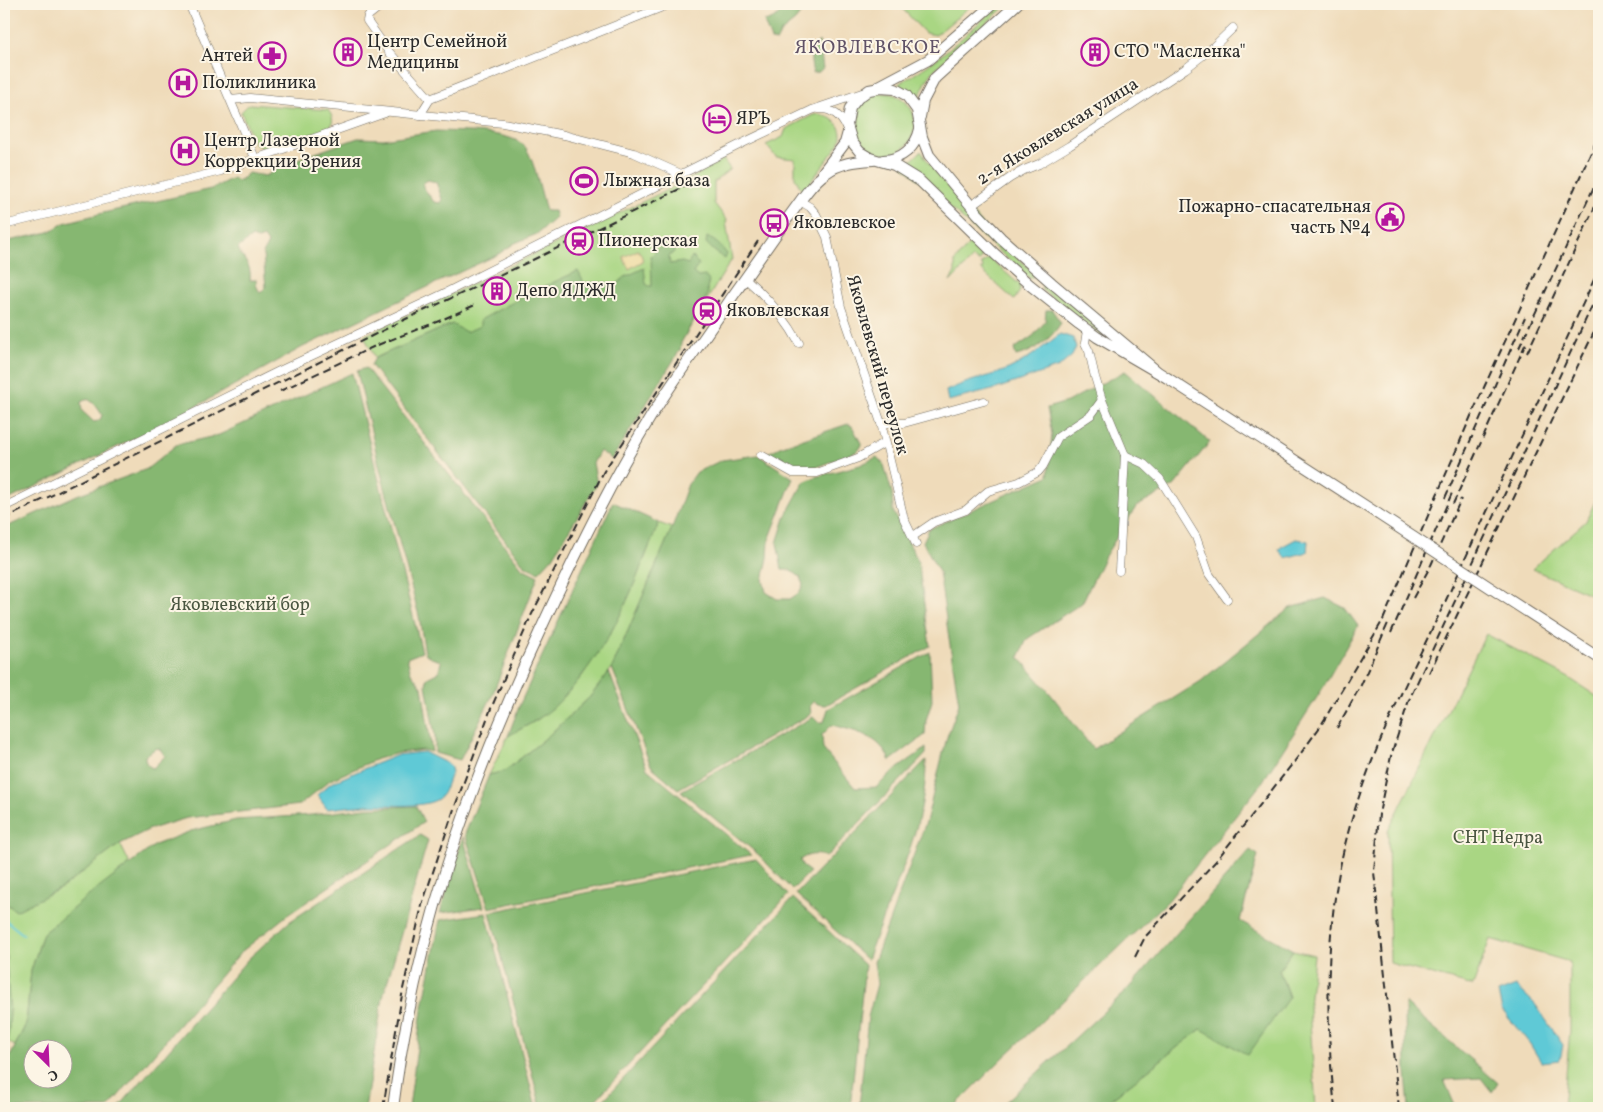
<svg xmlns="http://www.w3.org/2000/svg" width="1603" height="1112" font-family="Vollkorn,serif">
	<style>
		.green { fill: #a9d683; stroke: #6a8057 }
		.forest { fill: #86b771; stroke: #58714e; fill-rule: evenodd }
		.sand { fill: #eeda9e; stroke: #8c8264 }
		.water { fill: #5ec9d6; stroke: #447a80 }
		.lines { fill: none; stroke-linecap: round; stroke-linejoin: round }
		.stream { stroke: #5ec9d6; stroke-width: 2 }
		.minor-casing { stroke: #70695d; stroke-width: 9 }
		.major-casing { stroke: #70695d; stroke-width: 12 }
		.minor { stroke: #fff; stroke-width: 8 }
		.major { stroke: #fff; stroke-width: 10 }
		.rail { stroke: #2b2b2b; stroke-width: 2; stroke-dasharray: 8 4; stroke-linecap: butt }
		.major-bridge-casing { stroke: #70695d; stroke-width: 12; stroke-linecap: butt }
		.major-bridge { stroke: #fff; stroke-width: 10 }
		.labels { text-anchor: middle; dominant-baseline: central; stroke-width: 4; stroke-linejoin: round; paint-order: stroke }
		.poi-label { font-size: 18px; fill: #2b2b2b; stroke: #fcf5e5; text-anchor: start }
		.street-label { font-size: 18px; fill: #2b2b2b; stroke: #fcf5e5 }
		.park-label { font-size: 18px; fill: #4a5641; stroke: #fcf5e5 }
		.neighbourhood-label { font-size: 19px; letter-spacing: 1px; fill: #605267; stroke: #fcf5e5 }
	</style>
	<rect width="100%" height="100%" fill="#fcf5e5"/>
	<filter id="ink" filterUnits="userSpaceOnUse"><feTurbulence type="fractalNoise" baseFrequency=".02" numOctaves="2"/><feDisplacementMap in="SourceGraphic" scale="10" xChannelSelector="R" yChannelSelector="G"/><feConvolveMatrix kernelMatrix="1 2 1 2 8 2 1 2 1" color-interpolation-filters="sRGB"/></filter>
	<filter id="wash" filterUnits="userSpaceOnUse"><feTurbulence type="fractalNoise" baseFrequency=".0096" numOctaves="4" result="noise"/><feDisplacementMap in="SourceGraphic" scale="20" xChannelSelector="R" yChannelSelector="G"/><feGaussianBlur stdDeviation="1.12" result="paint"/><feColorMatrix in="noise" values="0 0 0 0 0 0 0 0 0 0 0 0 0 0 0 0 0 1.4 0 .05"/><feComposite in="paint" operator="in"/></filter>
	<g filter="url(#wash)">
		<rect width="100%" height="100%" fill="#efdbba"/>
		<g class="green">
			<path d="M898 4H973L936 35 925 33Z"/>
			<path d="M1000 4H1008L935 69 927 80 918 99 909 90 898 84C937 63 967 33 1000 4Z"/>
			<circle cx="884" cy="124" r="31"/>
			<path d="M249 104 328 110C333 117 334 120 330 129L264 148 255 144 241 112Z"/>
			<path d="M818 114C833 116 846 128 839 144L803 192 795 178V159L776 157 766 145 783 137 786 129 813 115Z"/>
			<path d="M921 151C950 196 995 236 1034 273L1032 278H1029L903 166 913 159Z"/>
			<path d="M723 159 730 169 714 182V203L727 220 726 222 732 259 683 339 666 324 610 283 467 338 452 324 375 358 364 336 692 178Z"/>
			<path d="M971 242 983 253 979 262 973 258 950 282 955 272V261Z"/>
			<path d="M989 258 1020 285V291L1014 300 980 269 982 270 983 267 981 264Z"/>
			<path d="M1044 284H1047L1107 335 1105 338 1042 290V286Z"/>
			<path d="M1599 493V598L1532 569 1586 521Z"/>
			<path d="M659 523 672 528 612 668 590 697 548 736 505 771 489 775 508 736 537 720 558 703 582 676 611 632 631 591Z"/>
			<path d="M1486 634 1569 678 1599 698V1108H1563L1570 1031V962L1490 939 1473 986 1390 963 1388 831Z"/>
			<path d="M120 844 130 864 43 933 31 971 26 1024 15 1046 8 1042C10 995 4 948 4 902L16 910 63 887Z"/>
			<path d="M1293 950 1314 955 1309 1007 1316 1108H1099L1201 1029 1289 997 1279 970Z"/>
		</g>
		<g class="forest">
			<path d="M786 4H808L795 21 780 33 777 41 771 40 764 22C775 20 781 14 786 4Z"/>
			<path d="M819 41 823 68 819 72 813 73C810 60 809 52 819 41Z"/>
			<path d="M436 131C456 132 514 130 526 148 535 163 541 193 546 211H554L556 217 537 234 515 243 497 255 434 284 301 348 166 423 4 502V242L49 232 64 223 103 213 211 189 233 178 237 181 242 179 248 173 266 176 284 164 358 138 383 139ZM428 180 436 182 442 199 441 203 434 202 423 187V183ZM252 237 258 239 264 237 268 243 263 254 266 287 260 293 256 285 257 280H250C252 263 243 262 238 248ZM87 399C94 402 98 408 102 415L100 420 94 422 82 411 81 402Z"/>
			<path d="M707 237C715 240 722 247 727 254L725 259 714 251 706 243Z"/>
			<path d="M668 244 676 248 673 253 669 256 670 264 682 262 688 264 692 257 699 264 693 273 698 277 705 276 709 281 707 288 708 294 681 343 680 350 612 459 600 451 593 463 597 484 553 557 539 572 524 565 371 365 375 358 452 324 466 332 480 326V320L530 293 578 271 584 283H608L615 286 625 277 644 268 646 284 649 286H652L651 256 659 248Z"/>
			<path d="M1046 310H1052L1061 323C1050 340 1036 351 1016 356L1014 349 1033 336 1045 322Z"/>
			<path d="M366 368 522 568 538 576 492 696 460 760 435 753V736L426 685 427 678 439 672 441 661 431 658 425 653 419 616 381 473 357 371Z"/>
			<path d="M1125 371 1210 442 1174 486 1136 507 1105 556 1082 603 1027 639 1019 657 1053 697 1093 749 1201 681 1290 608 1325 598 1345 608 1358 626 1321 691 1261 784 1168 901 1002 1059 953 1108H859L868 1017 877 984 874 962 926 822 947 737 959 704 939 572 923 542 929 529 1048 476 1052 434 1047 408 1067 402Z"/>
			<path d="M352 373 422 652 407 658 411 673 422 687 432 752 423 750 398 753 377 759 330 780 300 805 187 818 150 829 120 844 63 887 16 911 4 902V621L8 617V607L4 595V528L77 495 147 469 176 445 219 435ZM156 748 160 749 165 756 153 768C147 766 145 762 145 756Z"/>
			<path d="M848 424 852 426 862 445 858 451 819 466 793 469 766 454 780 447Z"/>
			<path d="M758 455 793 478 769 540 768 558 763 580 766 592 777 599H790L799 593 803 585 800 577 791 570H782L777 543 786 515 804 482 815 477 860 465 877 457 884 465 892 493 893 511 918 561 930 646 826 705 818 704 814 701 810 705 811 714 678 789 651 766 612 668 672 528 688 484 697 472 722 460Z"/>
			<path d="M613 502 659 523C643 559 631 598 611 632 597 656 579 682 559 702 545 717 526 726 508 736L520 704Z"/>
			<path d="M930 652 932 701 926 720 925 735 890 761C881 736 855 731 832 725L822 735 823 749 855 788 877 787 890 774 926 748V754L826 857C818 853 807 854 800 860L802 866 810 872 792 890 759 855 681 791 813 717 818 722H824L828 709Z"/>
			<path d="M609 672 647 769 751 855 489 908 465 834 489 775 505 771 548 736 590 697Z"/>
			<path d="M926 760C927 830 889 895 867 960L796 894Z"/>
			<path d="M416 806 424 822 286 916 241 952 108 1108H4V1069L26 1024 31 971 43 933 87 897 155 845 191 831 236 820 312 815 366 808ZM32 1050H62V1080H32Z"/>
			<path d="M420 835 428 840 383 997 365 1108H118L248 959 289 922Z"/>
			<path d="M463 837 484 907 440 913Z"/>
			<path d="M1250 850 1258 855 1240 921 1293 950 1279 970 1289 997 1248 1055 1201 1029 1099 1108H999L1126 991Z"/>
			<path d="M756 859 788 895 588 1108H541L490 912Z"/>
			<path d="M793 898 865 965 850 1108H596Z"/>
			<path d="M486 913 536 1108H409L421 1017 440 920Z"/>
			<path d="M4 936 10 1012 8 1042 4 1051Z"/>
			<path d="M1405 1003 1498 1083 1492 1092 1481 1078 1444 1080 1456 1108H1409L1406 1073Z"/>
		</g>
		<path class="sand" d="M638 250 641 254 643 261 629 269 623 257Z"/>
		<g class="water">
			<path d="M1060 334 1073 338 1076 347 1072 356 1059 367 996 389 948 401 946 391C964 382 982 378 1001 372 1023 364 1042 348 1060 334Z"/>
			<path d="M1296 539 1308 541 1307 552 1285 558 1279 550 1281 547Z"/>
			<path d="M424 752 450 765 452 772C447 781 446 793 438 799 422 809 384 804 365 805 352 806 340 808 327 809L317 795 331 783 361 770 398 755Z"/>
			<path d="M1516 986 1535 1004 1563 1045 1560 1060 1541 1062 1530 1044 1502 1010 1498 993Z"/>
		</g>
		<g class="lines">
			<path class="stream" d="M4 919 24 935"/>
		</g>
	</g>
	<g filter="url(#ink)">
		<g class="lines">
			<g class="minor-casing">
				<g id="minor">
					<path d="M189 4 255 158"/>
					<path d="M383 4 368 16 367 21 389 52 430 99"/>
					<path d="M231 100 250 98 503 123 564 135 634 153 681 174"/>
					<path d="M819 109C832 108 842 117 847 129"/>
					<path d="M420 115 430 99 670 4"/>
					<path d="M800 201 810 207 816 214 827 237 841 307 881 423 904 519 916 544"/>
					<path d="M971 206 1010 178 1024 170 1039 164 1069 146 1185 69 1211 49 1233 28"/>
					<path d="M4 225 221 171 385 113"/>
					<path d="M745 278C767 297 785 317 799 343"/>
					<path d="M1087 330 1085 343 1089 351 1095 377 1102 400 1125 455 1144 464 1160 479 1196 537 1209 574 1227 599"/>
					<path d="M881 423H904L984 401"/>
					<path d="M761 455 793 473H817L858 458 884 443"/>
					<path d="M4 507 277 372 443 294 745 142 812 110 862 93"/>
					<path d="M912 537 934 522 966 510 988 491 1019 482 1038 472 1043 466 1058 437 1091 415 1102 400"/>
					<path d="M1119 571 1125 455"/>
				</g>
			</g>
			<g class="major-casing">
				<g id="major">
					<path d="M879 86 928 60 993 4"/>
					<path d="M920 117 923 101 935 78 1017 4"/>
					<path d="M883 160C902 160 916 147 920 129"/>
					<path d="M823 172 845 143 848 132"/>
					<path d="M1169 379 1097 337 1079 324 1030 285 996 255 920 181 894 165 870 158 860 152 852 142 847 125 850 108 858 98 869 90 880 88 895 89 906 95 917 110 922 137 929 155 977 213 1001 238 1052 283 1158 372 1378 514"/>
					<path d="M1500 594 1599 658"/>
					<path d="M393 1108C414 940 468 786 539 633 573 559 608 487 650 418 675 378 704 339 730 300 749 273 768 246 787 219 799 204 810 184 826 173 839 163 856 161 873 160"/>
				</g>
			</g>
			<use href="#minor" class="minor"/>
			<use href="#major" class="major"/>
			<g class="rail">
				<path d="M1519 348 1599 176"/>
				<path d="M1527 353 1599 198"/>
				<path d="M280 391 375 346 439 321 475 305"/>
				<path d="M1445 498 1525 317"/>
				<path d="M1453 504 1526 343"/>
				<path d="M4 519 408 318 491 280 690 184"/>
				<path d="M1413 598 1431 565 1461 499"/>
				<path d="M1391 633 1452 493"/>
				<path d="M1429 673 1599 322"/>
				<path d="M1337 728 1361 685 1389 621"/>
				<path d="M1135 957 1145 937 1215 862 1301 753 1320 727 1383 620 1471 416 1599 135"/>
				<path d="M383 1108 403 989 422 905 454 809 490 711 531 616 604 471 758 241"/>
				<path d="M1335 1108C1326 1028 1325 946 1340 867 1359 772 1405 686 1446 600 1497 490 1548 379 1599 269"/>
				<path d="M1399 1108 1374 872 1379 814 1391 756 1409 700 1599 291"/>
			</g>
			<g class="major-bridge-casing">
				<path id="major-bridge" d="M1378 514 1500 594"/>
			</g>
			<use href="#major-bridge" class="major-bridge"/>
		</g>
	</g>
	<defs>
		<g id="building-ring" transform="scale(1.4375)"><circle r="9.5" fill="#fcf5e5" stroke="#b5179e" stroke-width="1.5"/><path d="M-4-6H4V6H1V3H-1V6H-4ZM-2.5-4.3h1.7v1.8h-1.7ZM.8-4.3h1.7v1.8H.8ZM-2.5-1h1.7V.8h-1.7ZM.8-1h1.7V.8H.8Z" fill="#b5179e"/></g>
		<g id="pharmacy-ring" transform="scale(1.4375)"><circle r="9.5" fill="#fcf5e5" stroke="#b5179e" stroke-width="1.5"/><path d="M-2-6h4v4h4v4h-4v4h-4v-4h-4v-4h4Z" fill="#b5179e"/></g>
		<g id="hospital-ring" transform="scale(1.4375)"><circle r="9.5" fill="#fcf5e5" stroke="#b5179e" stroke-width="1.5"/><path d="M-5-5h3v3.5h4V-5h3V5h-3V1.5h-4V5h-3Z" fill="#b5179e"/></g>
		<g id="hotel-ring" transform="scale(1.4375)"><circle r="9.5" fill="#fcf5e5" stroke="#b5179e" stroke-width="1.5"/><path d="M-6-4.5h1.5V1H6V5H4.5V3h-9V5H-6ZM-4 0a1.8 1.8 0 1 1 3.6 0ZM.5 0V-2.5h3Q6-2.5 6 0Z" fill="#b5179e"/></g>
		<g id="stadium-ring" transform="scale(1.4375)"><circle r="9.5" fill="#fcf5e5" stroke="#b5179e" stroke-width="1.5"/><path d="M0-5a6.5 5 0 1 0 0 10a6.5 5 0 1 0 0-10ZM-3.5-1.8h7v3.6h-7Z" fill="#b5179e"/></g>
		<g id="civic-ring" transform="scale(1.4375)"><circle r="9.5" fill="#fcf5e5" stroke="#b5179e" stroke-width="1.5"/><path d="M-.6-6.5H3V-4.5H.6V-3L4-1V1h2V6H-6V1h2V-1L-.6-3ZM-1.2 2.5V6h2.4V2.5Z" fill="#b5179e"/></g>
		<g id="bus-ring" transform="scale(1.4375)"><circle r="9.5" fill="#fcf5e5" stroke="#b5179e" stroke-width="1.5"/><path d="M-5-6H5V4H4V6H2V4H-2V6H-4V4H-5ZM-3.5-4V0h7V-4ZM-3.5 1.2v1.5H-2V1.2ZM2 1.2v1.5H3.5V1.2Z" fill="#b5179e"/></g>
		<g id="station-ring" transform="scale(1.4375)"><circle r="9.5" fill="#fcf5e5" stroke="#b5179e" stroke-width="1.5"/><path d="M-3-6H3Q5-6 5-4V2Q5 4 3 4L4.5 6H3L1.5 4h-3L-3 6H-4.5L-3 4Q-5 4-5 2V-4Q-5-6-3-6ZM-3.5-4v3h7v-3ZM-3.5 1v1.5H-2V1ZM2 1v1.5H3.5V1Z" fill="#b5179e"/></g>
	</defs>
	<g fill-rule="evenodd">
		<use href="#building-ring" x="348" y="52"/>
		<use href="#building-ring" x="1095" y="52"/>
		<use href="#pharmacy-ring" x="272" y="56"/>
		<use href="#hospital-ring" x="183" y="83"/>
		<use href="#hotel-ring" x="717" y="119"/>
		<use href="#hospital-ring" x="185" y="151"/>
		<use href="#stadium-ring" x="584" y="181"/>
		<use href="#civic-ring" x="1390" y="217"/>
		<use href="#bus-ring" x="774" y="223"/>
		<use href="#station-ring" x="579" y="241"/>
		<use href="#building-ring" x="497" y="291"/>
		<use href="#station-ring" x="707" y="311"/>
	</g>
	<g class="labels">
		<g class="poi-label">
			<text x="367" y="42">Центр Семейной<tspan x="367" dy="21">Медицины</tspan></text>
			<text x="1114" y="52">СТО "Масленка"</text>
			<text x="253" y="56" text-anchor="end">Антей</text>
			<text x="202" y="83">Поликлиника</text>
			<text x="736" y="119">ЯРЪ</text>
			<text x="204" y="141">Центр Лазерной<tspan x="204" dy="21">Коррекции Зрения</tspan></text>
			<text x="603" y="181">Лыжная база</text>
			<text x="1371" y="207" text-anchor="end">Пожарно-спасательная<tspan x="1371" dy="21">часть №4</tspan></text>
			<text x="793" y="223">Яковлевское</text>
			<text x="598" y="241">Пионерская</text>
			<text x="516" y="291">Депо ЯДЖД</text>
			<text x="726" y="311">Яковлевская</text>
		</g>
		<g class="street-label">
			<text transform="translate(1058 132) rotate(-32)">2-я Яковлевская улица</text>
			<text transform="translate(877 365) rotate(74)">Яковлевский переулок</text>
		</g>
		<g class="park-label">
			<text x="240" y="605">Яковлевский бор</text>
			<text x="1498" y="838">СНТ Недра</text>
		</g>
		<g class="neighbourhood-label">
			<text x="868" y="48">ЯКОВЛЕВСКОЕ</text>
		</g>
	</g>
	<rect width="1603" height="1112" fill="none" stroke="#fcf5e5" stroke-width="20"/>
	<g transform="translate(48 1064) rotate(156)"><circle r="24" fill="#fcf5e5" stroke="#a8a49b"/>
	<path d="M0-4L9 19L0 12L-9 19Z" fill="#b5179e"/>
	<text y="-8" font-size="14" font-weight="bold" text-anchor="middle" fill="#2b2b2b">С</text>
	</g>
</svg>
